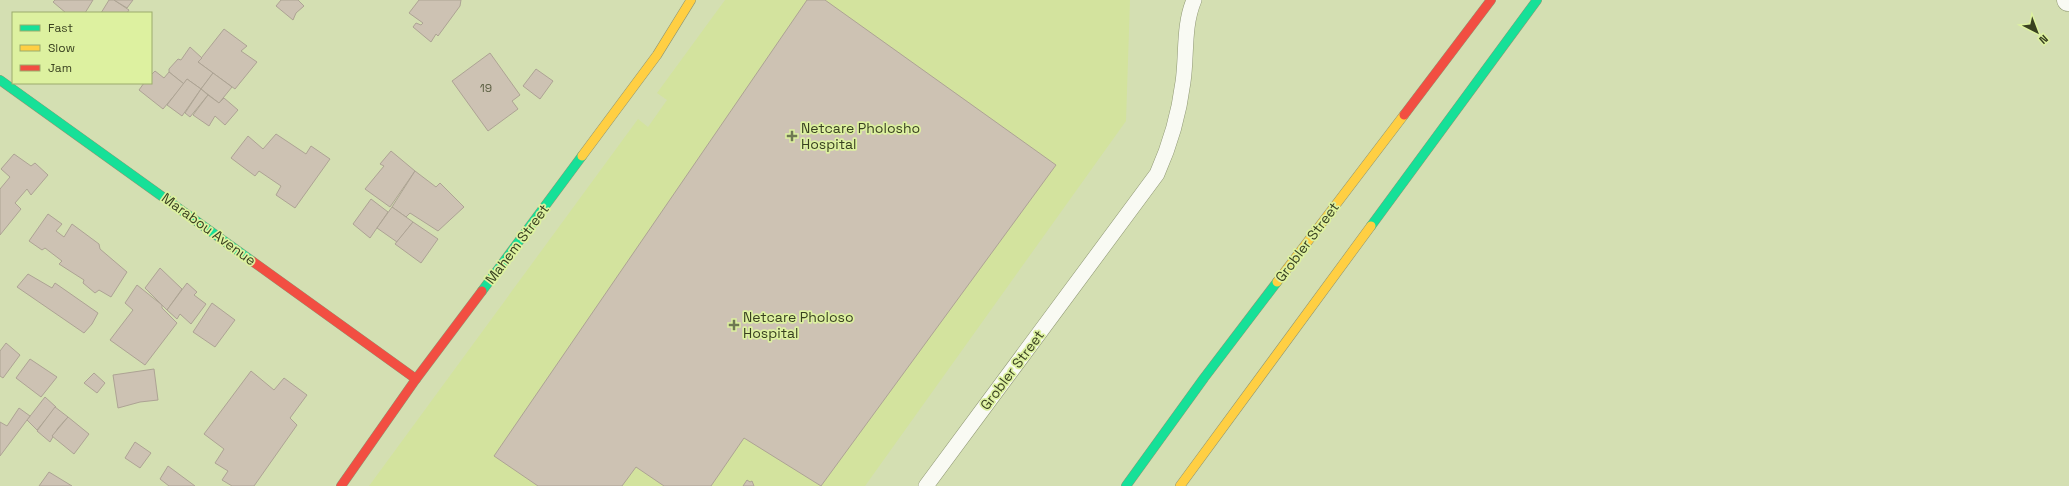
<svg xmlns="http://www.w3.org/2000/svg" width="2069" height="486" font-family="'Space Grotesk',sans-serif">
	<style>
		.built { fill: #d3e39e }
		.building { fill: #cdc2b3; stroke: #ada394 }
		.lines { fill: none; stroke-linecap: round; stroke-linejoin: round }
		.lane-casing { stroke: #8e9673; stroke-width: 16 }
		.street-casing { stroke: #8e9673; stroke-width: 23 }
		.fast-casing { stroke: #8e9673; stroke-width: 10 }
		.slow-casing { stroke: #8e9673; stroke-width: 10 }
		.jam-casing { stroke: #8e9673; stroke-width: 10 }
		.lane { stroke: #f9faf3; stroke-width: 15 }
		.street { stroke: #f9faf3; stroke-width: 22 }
		.fast { stroke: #16e098; stroke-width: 9 }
		.slow { stroke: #ffcf43; stroke-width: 9 }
		.jam { stroke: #f24e42; stroke-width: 9 }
		.poi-dot { fill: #6f7853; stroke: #ddf1a0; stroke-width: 1.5 }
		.labels { text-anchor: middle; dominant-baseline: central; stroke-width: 3.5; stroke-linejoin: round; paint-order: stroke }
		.number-label { font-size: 12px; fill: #5e6145 }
		.poi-label { font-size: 14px; fill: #394120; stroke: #ddf1a0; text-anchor: start }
		.street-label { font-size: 14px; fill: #394120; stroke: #ddf1a0 }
	</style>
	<rect width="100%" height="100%" fill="#d4dfb2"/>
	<path class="built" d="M725 0H1130L1126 121 865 486H369L638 119 648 127 667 100 657 93Z"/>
	<g class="building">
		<path d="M55 0H93L85 13H66L53 2Z"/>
		<path d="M109 0H114L129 10 127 13H101Z"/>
		<path d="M114 0H133L127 8Z"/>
		<path d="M281 0H298L304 6 296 13 293 20 276 6Z"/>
		<path d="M419 0H461L460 6 438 36 436 34 431 42 413 27 416 23 421 25 423 23 409 13Z"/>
		<path d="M807 0H825L1056 165 821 486 744 438 711 486H664L636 467 622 486H538L494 456Z"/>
		<path d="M224 29 247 46 241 51 257 62 235 89 198 62Z"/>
		<path d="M190 47 202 58 198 62 213 73 201 89 187 79 184 84 169 72V69L178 59 181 60Z"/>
		<path d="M490 53 520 95 512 101 518 109 488 131 452 81Z"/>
		<path d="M536 69 553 81 540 99 523 86Z"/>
		<path d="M155 71 164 78 169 72 184 84 163 109 139 90 144 83H151V75Z"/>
		<path d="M213 73 232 87 219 103 201 89Z"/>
		<path d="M187 79 201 89 182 116 167 105Z"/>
		<path d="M201 89 208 95 190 117 185 113Z"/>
		<path d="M208 95 219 103 224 98 238 110 225 125 215 116 209 126 193 115Z"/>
		<path d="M276 134 306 154 311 146 330 159 295 208 276 195 281 186 259 171 255 176 231 158 248 136 263 149Z"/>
		<path d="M391 151 415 171 390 207 365 189 384 166 380 164Z"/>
		<path d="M14 154 31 166 35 163 48 175 31 195 27 189 15 203 21 209 0 235V189L10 177 1 169Z"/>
		<path d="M415 171 436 187 440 183 464 207 438 231 410 213 406 217 392 207Z"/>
		<path d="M371 199 388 212 370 238 353 224Z"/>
		<path d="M392 207 413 222 397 242 377 228Z"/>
		<path d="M48 214 62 224 56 231 64 237 72 224 99 244 100 249 127 272 111 297 99 290 95 293 83 283 84 280 59 264 62 261 45 248 42 250 29 241Z"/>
		<path d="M413 222 438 239 421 263 395 244Z"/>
		<path d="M160 268 182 289 167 310 145 288Z"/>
		<path d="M28 274 52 288 55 283 98 313 92 324 84 333 17 287Z"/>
		<path d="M187 283 197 292 194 295 206 304 191 324 180 314 177 319 167 310Z"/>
		<path d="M137 285 162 305V308L177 323 145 365 110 340 133 310 125 303Z"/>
		<path d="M212 303 235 320 215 347 193 332Z"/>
		<path d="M6 343 20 355 3 378 0 376V351Z"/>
		<path d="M30 359 57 377 41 397 16 378Z"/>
		<path d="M154 369 158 400 140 402 118 408 113 375Z"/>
		<path d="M251 371 274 390 284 378 307 395 290 418 297 425 254 486H232L222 480 228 471 215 463 224 449 204 434Z"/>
		<path d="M94 373 105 383 97 393 84 383Z"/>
		<path d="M45 397 56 407 37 430 27 420Z"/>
		<path d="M55 407 68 417 58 428 50 442 37 431Z"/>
		<path d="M19 408 30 416 0 456V422L7 426Z"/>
		<path d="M68 417 89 434 74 454 52 436Z"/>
		<path d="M135 442 151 453 140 468 125 458Z"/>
		<path d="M168 466 195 486H169L160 479Z"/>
		<path d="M49 472 72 486H39Z"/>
		<path d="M747 480 750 482 752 481 754 486H743Z"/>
	</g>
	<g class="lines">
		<g class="lane-casing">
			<path id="lane" d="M926 486 1157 174C1170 145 1179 114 1183 82 1187 55 1183 26 1194 0"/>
		</g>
		<g class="street-casing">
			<path id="street" d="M2068 0H2069"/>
		</g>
		<g class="fast-casing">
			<g id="fast">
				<path d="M0 80 252 261"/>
				<path d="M1371 226 1537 0"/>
				<path d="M482 291 582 156"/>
				<path d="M1126 486 1204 378 1277 282"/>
			</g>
		</g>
		<g class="slow-casing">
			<g id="slow">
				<path d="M582 156 657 55 691 0"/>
				<path d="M1277 282 1404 115"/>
				<path d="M1180 486 1371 226"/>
			</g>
		</g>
		<g class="jam-casing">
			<g id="jam">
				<path d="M1404 115 1491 0"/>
				<path d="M252 261 416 379"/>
				<path d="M341 486 416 379 482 291"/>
			</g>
		</g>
		<use href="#lane" class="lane"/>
		<use href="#street" class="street"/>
		<use href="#fast" class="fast"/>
		<use href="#slow" class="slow"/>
		<use href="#jam" class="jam"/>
	</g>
	<g class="poi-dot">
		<path d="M790 130h4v4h4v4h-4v4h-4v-4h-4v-4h4z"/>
		<path d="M732 319h4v4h4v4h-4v4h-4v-4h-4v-4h4z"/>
	</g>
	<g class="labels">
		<g class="number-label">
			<text x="486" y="88">19</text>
		</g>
		<g class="poi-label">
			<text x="801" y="128">Netcare Pholosho<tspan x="801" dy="16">Hospital</tspan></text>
			<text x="743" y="317">Netcare Pholoso<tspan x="743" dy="16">Hospital</tspan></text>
		</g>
		<g class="street-label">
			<text transform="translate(209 229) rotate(36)">Marabou Avenue</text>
			<text transform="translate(1307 242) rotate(-53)">Grobler Street</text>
			<text transform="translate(517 244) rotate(-53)">Mahem Street</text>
			<text transform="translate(1012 370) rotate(-53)">Grobler Street</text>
		</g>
	</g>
	<rect x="12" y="12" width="140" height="72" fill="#ddf1a0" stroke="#9bab6d"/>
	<rect x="20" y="25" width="20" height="6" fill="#16e098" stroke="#9bab6d"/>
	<text x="48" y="32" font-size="12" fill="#394120">Fast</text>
	<rect x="20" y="45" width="20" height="6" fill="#ffcf43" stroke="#9bab6d"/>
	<text x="48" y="52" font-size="12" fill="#394120">Slow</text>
	<rect x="20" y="65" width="20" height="6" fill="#f24e42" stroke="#9bab6d"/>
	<text x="48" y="72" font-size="12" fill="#394120">Jam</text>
	<g transform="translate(2037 32) rotate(138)" stroke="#ddf1a0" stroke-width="3" paint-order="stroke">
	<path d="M0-3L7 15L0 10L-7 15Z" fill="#394120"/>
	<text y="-6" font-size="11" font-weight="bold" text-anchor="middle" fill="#394120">N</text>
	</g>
</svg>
